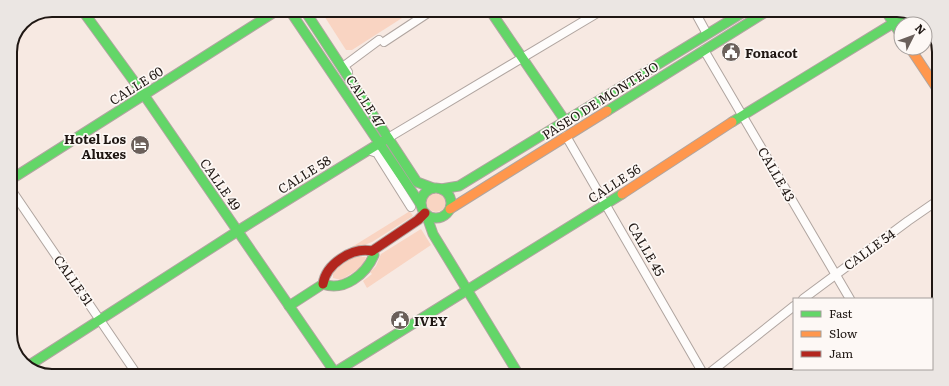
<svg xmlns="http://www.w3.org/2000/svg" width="949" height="386" font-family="Literata,serif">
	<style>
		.green { fill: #f9d4c2 }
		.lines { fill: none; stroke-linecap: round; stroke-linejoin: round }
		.street-casing { stroke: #b0a5a0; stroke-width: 10 }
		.fast-casing { stroke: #b0a5a0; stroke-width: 11 }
		.slow-casing { stroke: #b0a5a0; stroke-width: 11 }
		.jam-casing { stroke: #b0a5a0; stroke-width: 11 }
		.street { stroke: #fefcfb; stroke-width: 8 }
		.fast { stroke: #63d668; stroke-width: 9 }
		.slow { stroke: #ff974d; stroke-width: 9 }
		.jam { stroke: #b3261e; stroke-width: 9 }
		.labels { text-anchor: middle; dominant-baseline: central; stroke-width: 3.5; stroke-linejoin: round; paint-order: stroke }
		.poi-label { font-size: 13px; font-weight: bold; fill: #1f1713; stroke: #fdf8f5; text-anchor: start }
		.street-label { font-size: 13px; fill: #1f1713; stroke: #fdf8f5 }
		.rim { fill: none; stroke: #1f1713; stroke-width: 2 }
	</style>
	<rect width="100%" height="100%" fill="#f7e9e2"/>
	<g class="green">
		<path d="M321 11H413L352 50H346Z"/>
		<circle cx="436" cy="202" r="10"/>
		<path d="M410 211 413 216 372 242 339 255Z"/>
		<path d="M421 229 431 245 367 288 363 281 372 274 370 272 376 266 381 254Z"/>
		<path d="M353 256 366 257 362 267 341 280 333 278V272Z"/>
	</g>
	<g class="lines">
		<g class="street-casing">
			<g id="street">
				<path d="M695 12 707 34"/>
				<path d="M384 42 431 11"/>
				<path d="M704 50 850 299"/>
				<path d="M348 72 344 66 379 40"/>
				<path d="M566 136 704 375"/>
				<path d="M388 138 599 12"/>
				<path d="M371 151 377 153 411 207"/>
				<path d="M10 188 136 373"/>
				<path d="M803 299 908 221 937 201"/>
				<path d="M894 369 898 376"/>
				<path d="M707 375 794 306"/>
			</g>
		</g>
		<g class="fast-casing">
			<g id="fast">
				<path d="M82 10 144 95 336 374"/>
				<path d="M290 11 421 205"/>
				<path d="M305 11 417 182 433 188"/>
				<path d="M491 12 566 122"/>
				<path d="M887 13 901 35"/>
				<path d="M607 111 764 13"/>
				<path d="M732 122 910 13"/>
				<path d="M10 180 276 11"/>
				<circle cx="436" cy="203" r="15"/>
				<path d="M441 189 459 186 742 13"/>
				<path d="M426 214 433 234 519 375"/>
				<path d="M323 284C344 292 366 274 374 255L372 251"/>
				<path d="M289 306 323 284"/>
				<path d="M28 366 244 227 388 138"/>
				<path d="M332 374 622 194"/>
			</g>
		</g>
		<g class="slow-casing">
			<g id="slow">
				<path d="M910 48 938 90"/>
				<path d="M622 194 732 122"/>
				<path d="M450 209 607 111"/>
			</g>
		</g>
		<g class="jam-casing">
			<g id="jam">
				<path d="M372 251 418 220 425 213"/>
				<path d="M323 284C326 264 352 247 372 251"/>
			</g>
		</g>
		<use href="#street" class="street"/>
		<use href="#fast" class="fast"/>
		<use href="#slow" class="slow"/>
		<use href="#jam" class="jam"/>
	</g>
	<defs>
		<g id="civic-disc" transform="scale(1)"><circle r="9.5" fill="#6b605b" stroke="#fdf8f5"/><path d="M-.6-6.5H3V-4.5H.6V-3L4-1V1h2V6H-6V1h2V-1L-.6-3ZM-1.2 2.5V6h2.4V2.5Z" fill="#fff"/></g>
		<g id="hotel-disc" transform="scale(1)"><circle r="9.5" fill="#6b605b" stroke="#fdf8f5"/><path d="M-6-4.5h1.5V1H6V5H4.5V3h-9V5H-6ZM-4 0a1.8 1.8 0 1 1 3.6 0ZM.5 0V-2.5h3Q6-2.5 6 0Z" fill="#fff"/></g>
	</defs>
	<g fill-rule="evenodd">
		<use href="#civic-disc" x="731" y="52"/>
		<use href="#hotel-disc" x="140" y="145"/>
		<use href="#civic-disc" x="400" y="320"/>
	</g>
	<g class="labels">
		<g class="poi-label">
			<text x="745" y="52">Fonacot</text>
			<text x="126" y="138" text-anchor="end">Hotel Los<tspan x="126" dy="15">Aluxes</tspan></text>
			<text x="414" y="320">IVEY</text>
		</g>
		<g class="street-label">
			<text transform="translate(136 85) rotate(-32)">CALLE 60</text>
			<text transform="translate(600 100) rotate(-32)">PASEO DE MONTEJO</text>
			<text transform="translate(366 101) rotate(57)">CALLE 47</text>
			<text transform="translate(304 174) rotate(-32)">CALLE 58</text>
			<text transform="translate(777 174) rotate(60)">CALLE 43</text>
			<text transform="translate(614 183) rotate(-33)">CALLE 56</text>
			<text transform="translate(221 184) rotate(55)">CALLE 49</text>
			<text transform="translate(647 249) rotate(60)">CALLE 45</text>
			<text transform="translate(869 249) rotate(-36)">CALLE 54</text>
			<text transform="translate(74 280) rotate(55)">CALLE 51</text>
		</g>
	</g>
	<path d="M0 0H949V386H0ZM52 17H897A35 35 0 0 1 932 52V334A35 35 0 0 1 897 369H52A35 35 0 0 1 17 334V52A35 35 0 0 1 52 17Z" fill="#ebe6e3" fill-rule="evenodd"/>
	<path class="rim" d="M52 17H897A35 35 0 0 1 932 52V334A35 35 0 0 1 897 369H52A35 35 0 0 1 17 334V52A35 35 0 0 1 52 17Z"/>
	<rect x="793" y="298" width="140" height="72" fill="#fdf8f5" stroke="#a49e9b"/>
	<rect x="801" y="311" width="20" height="6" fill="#63d668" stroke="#a49e9b"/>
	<text x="829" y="318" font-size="12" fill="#1f1713">Fast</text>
	<rect x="801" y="331" width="20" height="6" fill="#ff974d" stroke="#a49e9b"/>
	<text x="829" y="338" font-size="12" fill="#1f1713">Slow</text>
	<rect x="801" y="351" width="20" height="6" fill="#b3261e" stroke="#a49e9b"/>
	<text x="829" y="358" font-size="12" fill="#1f1713">Jam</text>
	<g transform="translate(913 36) rotate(48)"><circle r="19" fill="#fdf8f5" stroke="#a49e9b"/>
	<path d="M0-3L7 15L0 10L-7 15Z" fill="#6b605b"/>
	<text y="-6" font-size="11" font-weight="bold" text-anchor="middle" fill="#1f1713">N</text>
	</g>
</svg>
